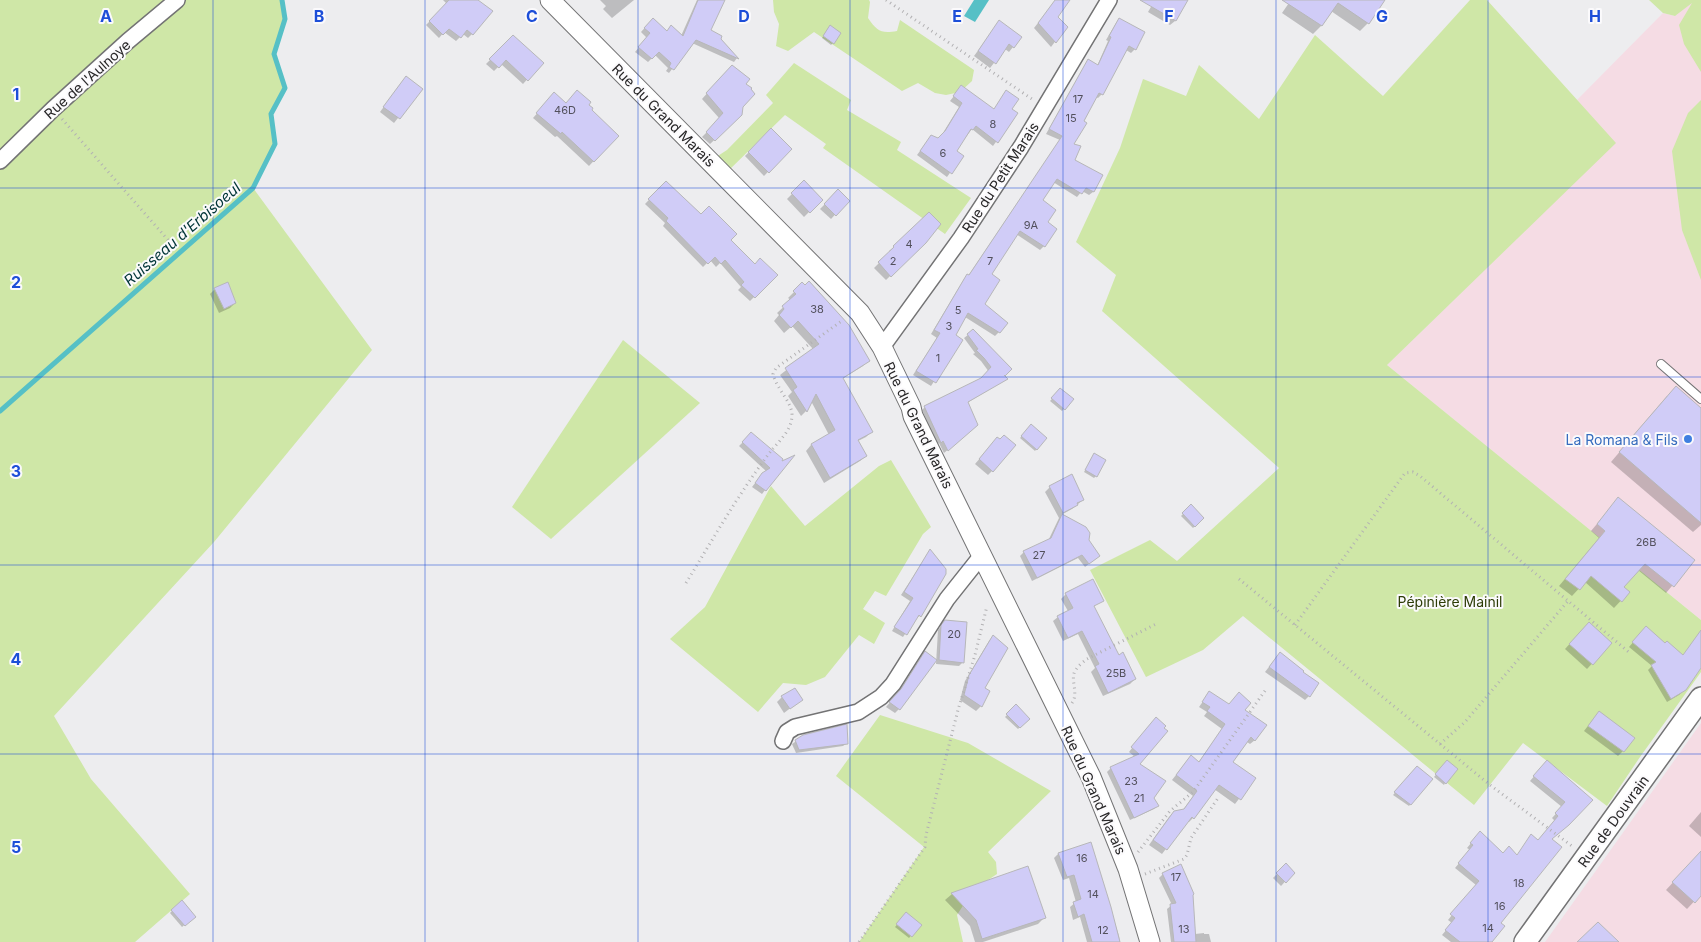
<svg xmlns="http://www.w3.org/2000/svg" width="1701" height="942" font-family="Inter,sans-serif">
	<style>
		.industrial { fill: #f5dce4 }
		.green { fill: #cfe7a7 }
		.water { fill: #56c0c6 }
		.shadow { fill: #0003 }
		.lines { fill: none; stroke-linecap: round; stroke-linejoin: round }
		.stream { stroke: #56c0c6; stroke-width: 5 }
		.building { fill: #d0ccf7; stroke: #b7b7b9 }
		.service-casing { stroke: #737374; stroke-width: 10 }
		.minor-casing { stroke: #737374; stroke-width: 18 }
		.tertiary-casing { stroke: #737374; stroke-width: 21 }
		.secondary-casing { stroke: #737374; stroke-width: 24 }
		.path { stroke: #b2b1b3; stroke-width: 3; stroke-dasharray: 1 4; stroke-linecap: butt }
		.service { stroke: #fff; stroke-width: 8 }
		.minor { stroke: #fff; stroke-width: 15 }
		.tertiary { stroke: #fff; stroke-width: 19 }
		.secondary { stroke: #fff; stroke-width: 21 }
		.grid { fill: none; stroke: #1d4ed8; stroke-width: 1; stroke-opacity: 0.55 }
		.shop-dot { fill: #3f7fe0; stroke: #fbfafc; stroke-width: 2 }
		.labels { text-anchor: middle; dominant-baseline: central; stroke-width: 4; stroke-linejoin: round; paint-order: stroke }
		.number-label { font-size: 11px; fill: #52505c }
		.street-label { font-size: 14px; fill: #282728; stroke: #fbfafc }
		.shop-label { font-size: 14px; fill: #366cbe; stroke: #fbfafc; text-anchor: end }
		.park-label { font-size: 14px; fill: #2d3c06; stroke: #fbfafc }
		.water-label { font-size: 15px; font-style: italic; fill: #003537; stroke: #fbfafc }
		.grid-label { font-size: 16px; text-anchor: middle; font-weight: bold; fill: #1d4ed8; stroke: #fbfafc; stroke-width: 4; stroke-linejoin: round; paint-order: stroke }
	</style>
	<rect width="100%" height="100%" fill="#ededef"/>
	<g class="industrial">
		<path d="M1695 0H1701V620L1387 365 1615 143 1577 100 1663 13 1675 16Z"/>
		<path d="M1701 723V942H1545L1600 865Z"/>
	</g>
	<g class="green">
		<path d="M0 0H282L285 19 274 54 285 88 271 114 275 144 253 188 372 350 214 542 54 716 91 779 190 894 135 942H0Z"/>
		<path d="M773 0H869L870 2 868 18C877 31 881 34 897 31L900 20 974 70 972 81 960 92 946 95 935 93 918 83 902 91 814 32 788 51 776 46 779 24 774 12Z"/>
		<path d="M1470 0H1487L1616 143 1387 365 1701 620V672L1640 757 1607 806 1523 743 1474 805 1243 616 1203 650 1146 677 1090 570 1150 540 1177 561 1279 468 1102 311 1116 275 1076 242 1120 148 1143 79 1186 96 1199 65 1259 119 1315 35 1383 96Z"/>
		<path d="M1649 0H1701V72L1684 44 1679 25 1692 3 1675 16 1663 13Z"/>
		<path d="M794 63 851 100 847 110 901 142 897 150 971 198 945 234 823 148 826 144 785 115 724 175 710 161 727 150 773 103 766 95Z"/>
		<path d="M1701 100V280L1682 230 1672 151 1688 113Z"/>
		<path d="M623 340 700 403 551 539 512 507Z"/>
		<path d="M891 460 931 527 923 534 886 596 875 591 863 609 885 623 874 644 859 635 825 677 806 685 783 683 758 712 670 639 705 607 771 486 805 526 879 466Z"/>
		<path d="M880 715 968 743 1051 791 988 852 996 862 997 874 973 890 957 915 963 942H859L924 847 836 776Z"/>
	</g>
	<path class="water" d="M974 0H989L975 22 964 16Z"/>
	<g class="shadow">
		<path d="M443 0H475L472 34 468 38 463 34 456 41 444 32 439 38 426 25 447 4Z"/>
		<path d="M600 0H634L612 18 603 9 606 6Z"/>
		<path d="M697 0H716L710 31 737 58 734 62 692 43 669 73 666 71 668 68 655 55 648 62 635 52 647 38 641 32 649 23 667 32 681 36Z"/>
		<path d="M1056 0H1068L1057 17 1066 27 1051 47 1034 28Z"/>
		<path d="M1155 0H1187L1175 21 1170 25 1148 12Z"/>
		<path d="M1291 0H1383L1368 23 1360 31 1331 11 1321 26 1313 34 1282 13Z"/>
		<path d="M1119 19 1135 49 1131 53 1126 50 1102 94 1098 98 1096 97 1072 144 1074 160 1101 175 1093 192 1089 195 1082 191 1077 197 1053 182 1041 200 1046 223 1044 246 1040 250 1016 234 990 275 983 304 999 332 995 336 965 317 954 336 961 340 931 386 913 375 937 338 931 334 964 279 968 276 1060 140 1046 134 1085 65 1088 61 1097 66 1108 41 1106 40 1116 23Z"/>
		<path d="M999 22 1013 47 1009 52 1005 49 990 68 974 56Z"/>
		<path d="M828 28 833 43 831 45 822 38Z"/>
		<path d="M513 37 542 63 523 84 501 64 494 71 486 64Z"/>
		<path d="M727 71 745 84 741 115 710 144 702 137 720 119 702 99Z"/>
		<path d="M402 82 421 89 394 123 380 112Z"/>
		<path d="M958 91 993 110H1010L1016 114 993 146 972 129 955 151 962 156 947 177 917 155 931 136 938 139 941 136 959 107 950 101Z"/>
		<path d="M550 99 565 104 587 105 590 110 617 136 589 166 557 136 555 137 533 118Z"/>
		<path d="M771 130 790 149 764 176 745 156Z"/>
		<path d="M666 182 755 265 776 275 750 301 738 290 741 287 720 263 716 267 710 260 703 267 663 226 665 223 645 204Z"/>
		<path d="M804 182 821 200 804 217 787 199Z"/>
		<path d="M838 191 848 201 831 219 820 209Z"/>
		<path d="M929 214 925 242 886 280 874 268 890 252 889 251 894 247Z"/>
		<path d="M802 284 868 360 863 366 842 379 871 432 866 437 858 441 866 456 860 461 824 483 806 451 811 445 829 435 811 401 806 411 801 416 788 396 792 392 780 375 813 349 792 326 784 333 774 321 779 315 777 313 791 300 788 298Z"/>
		<path d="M215 289 235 303 230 308 219 313 210 294Z"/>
		<path d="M973 331 1006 379 967 403 973 428 944 453 939 443 937 445 922 410 925 407 981 380 989 372 981 361 973 354 975 353 964 338Z"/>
		<path d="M1060 390 1072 400 1062 411 1050 401Z"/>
		<path d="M1667 396 1701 410V525L1693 532 1611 462Z"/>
		<path d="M1031 426 1045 438 1035 451 1020 438Z"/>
		<path d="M751 434 779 464 790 458 762 494 752 487 759 478 767 472 739 446Z"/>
		<path d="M993 443 992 471 988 475 975 464Z"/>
		<path d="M1094 454 1096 476 1094 478 1084 472Z"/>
		<path d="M1072 475 1083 500 1072 509 1061 515 1085 528 1087 540 1099 556 1085 567 1078 558 1032 581 1020 556 1024 552 1048 541 1059 518 1045 492 1050 487Z"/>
		<path d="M1191 506 1203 518 1193 528 1181 516Z"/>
		<path d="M1612 506 1694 560 1666 593 1638 570 1622 587 1628 593 1614 608 1585 582 1572 596 1559 586 1599 538 1591 531Z"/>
		<path d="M930 551 920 616 916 618 903 637 892 631 910 601 901 595Z"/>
		<path d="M1066 594 1102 600 1093 607 1118 656 1135 679 1130 684 1103 696 1091 672 1095 668 1078 634 1063 641 1053 621 1058 617 1068 611 1061 599Z"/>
		<path d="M942 625 963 662 959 666 936 664 938 630Z"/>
		<path d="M1584 628 1611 643 1587 669 1565 649Z"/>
		<path d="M1701 631V666L1684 690 1679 695 1667 702 1648 670 1652 666 1629 647 1642 632 1683 656Z"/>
		<path d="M993 636 983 688 988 692 981 706 976 711 960 700 965 681 989 641Z"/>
		<path d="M925 653 899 709 895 713 886 707 897 694Z"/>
		<path d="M1275 659 1309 696 1305 700 1265 672Z"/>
		<path d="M1209 693 1229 705 1244 710 1255 740 1250 744 1247 742 1232 762 1255 778 1235 804 1214 789 1193 818 1189 822 1187 821 1162 854 1149 845 1169 817 1174 812 1183 810 1193 796 1172 780 1187 761 1198 763 1222 729 1204 716 1207 712 1199 707Z"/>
		<path d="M782 697 801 700 784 713 777 702Z"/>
		<path d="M1016 706 1029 719 1018 729 1005 717Z"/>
		<path d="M1594 718 1623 751 1618 756 1584 731Z"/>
		<path d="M1152 722 1139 764 1157 806 1154 809 1130 820 1107 772 1111 768 1135 757 1129 752Z"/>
		<path d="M804 736 847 743 843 746 796 753 792 744Z"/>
		<path d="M1447 761 1445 783 1444 785 1434 777Z"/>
		<path d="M1543 766 1591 801 1551 839 1499 923 1490 942H1451L1442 935 1452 923 1448 920 1476 885 1455 868 1470 850 1467 848 1476 837 1503 854 1516 856 1538 841 1555 821 1552 818 1562 807 1530 781Z"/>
		<path d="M1417 767 1431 779 1409 806 1393 795Z"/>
		<path d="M1701 812V837L1689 826Z"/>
		<path d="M1090 843 1119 936 1120 942H1087L1080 917 1073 920 1070 907 1076 902 1069 878 1063 880 1054 858 1058 854Z"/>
		<path d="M1701 852V894L1687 909 1666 890Z"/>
		<path d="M1286 865 1293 873 1281 886 1273 878Z"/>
		<path d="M1163 874 1195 934 1204 933V934H1209L1211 942H1171L1167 909 1172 905 1159 878Z"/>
		<path d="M952 894 1044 918 1038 924 983 942H975L970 926 945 900Z"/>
		<path d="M181 902 194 917 182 927 170 913Z"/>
		<path d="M906 914 920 925 909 938 895 927Z"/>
	</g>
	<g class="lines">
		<path class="stream" d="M0 411 253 188 275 144 271 114 285 88 274 54 285 19 282 0"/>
	</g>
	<g class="building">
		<path d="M449 0H478L493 11 473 35 467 30 461 38 449 29 443 35 429 21Z"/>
		<path d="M698 0H725L711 30 722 36 721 39 739 59 696 40 674 70 669 67 671 63 659 52 652 59 638 47 650 33 644 28 653 18 667 31 671 25 683 36Z"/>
		<path d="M1055 0H1070L1058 17 1068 27 1056 43 1038 23Z"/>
		<path d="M1140 0H1188L1176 21Z"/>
		<path d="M1282 0H1385L1369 24 1338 3 1322 26Z"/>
		<path d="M1119 18 1145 32 1136 50 1129 46 1103 95 1099 93 1084 121 1087 123 1074 144 1081 146 1075 160 1103 175 1094 192 1086 188 1082 194 1057 179 1043 200 1056 210 1048 222 1057 229 1045 247 1020 231 992 274 1000 280 985 304 1008 323 1000 333 968 313 956 335 963 340 936 383 916 371 940 333 934 330 967 274 969 275 1062 136 1049 129 1088 59 1098 65 1111 37 1109 36Z"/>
		<path d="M999 20 1022 37 1014 48 1009 44 996 64 978 51Z"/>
		<path d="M830 25 841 33 834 44 823 36Z"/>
		<path d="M513 35 544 63 528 81 506 60 499 68 489 59Z"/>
		<path d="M732 65 750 79 746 84 752 88 751 89 755 94 743 107 742 115 715 141 706 132 723 113 706 93Z"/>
		<path d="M406 76 423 89 400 119 383 107Z"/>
		<path d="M961 85 994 109 1006 90 1019 99 1012 109 1018 113 998 143 976 126 973 130 971 129 957 151 964 156 952 174 920 151 931 135 938 138 945 131 962 103 953 96Z"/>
		<path d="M577 90 591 102 589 105 593 108 592 110 619 136 594 162 562 132 561 134 536 113 554 92 566 103Z"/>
		<path d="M771 128 792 149 769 173 748 152Z"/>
		<path d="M804 180 823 200 810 213 791 193Z"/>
		<path d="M666 181 701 214 709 206 737 234 731 240 755 264 760 258 778 275 755 298 741 285 744 282 725 260 721 264 715 257 708 264 666 221 668 218 648 199Z"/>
		<path d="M838 189 850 201 836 216 824 204Z"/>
		<path d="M929 212 941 224 926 243 891 277 878 262 894 247 893 246Z"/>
		<path d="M809 281 849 325 870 361 843 378 873 432 858 440 867 456 830 478 811 444 835 430 816 394 807 412 793 390 797 387 785 368 819 344 798 321 791 328 779 315 784 309 782 306 796 294 793 291 802 282 805 285Z"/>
		<path d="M228 282 236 303 224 309 214 288Z"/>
		<path d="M973 329 1012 369 1005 376 1004 375 1008 379 968 402 978 425 948 451 943 441 941 443 924 406 981 378 991 367 984 358 976 350 978 349 967 334Z"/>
		<path d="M1676 386 1701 408V523L1619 452Z"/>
		<path d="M1060 388 1074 399 1065 410 1051 398Z"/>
		<path d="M1031 424 1047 438 1037 450 1021 436Z"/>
		<path d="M751 432 783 459 782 461 795 455 766 491 755 483 762 473 770 468 742 442Z"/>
		<path d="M1004 435 1016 445 993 472 979 459 997 437 1000 439Z"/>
		<path d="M1094 453 1106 460 1097 477 1085 470Z"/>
		<path d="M1072 474 1084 500 1077 503 1078 505 1063 513 1049 486Z"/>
		<path d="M1618 497 1695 560 1674 587 1645 564 1624 587 1630 592 1622 602 1591 576 1580 590 1565 579 1605 531 1597 524Z"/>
		<path d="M1191 504 1204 518 1195 527 1182 513Z"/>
		<path d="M1062 514 1086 527 1090 533 1089 540 1100 556 1089 564 1082 555 1037 578 1023 551 1051 538Z"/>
		<path d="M930 549 946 569V574L921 617 919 615 907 635 894 627 913 598 904 592Z"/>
		<path d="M1093 579 1104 601 1094 606 1119 655 1123 652 1136 679 1108 693 1095 666 1099 664 1082 631 1068 638 1057 616 1073 608 1065 593Z"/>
		<path d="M945 620 967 622 964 663 939 660 941 625Z"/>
		<path d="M1589 622 1612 643 1593 665 1569 644Z"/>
		<path d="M1646 626 1665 643 1667 641 1683 655 1701 630V668L1686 690 1671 699 1651 665 1656 662 1632 642Z"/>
		<path d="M993 635 1008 648 985 688 990 691 982 707 964 695 969 675Z"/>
		<path d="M925 651 937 660 900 710 889 702 901 689Z"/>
		<path d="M1280 652 1304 671 1303 672 1319 683 1310 697 1269 667Z"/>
		<path d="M795 688 803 700 790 709 781 696Z"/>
		<path d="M1209 691 1229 704 1239 692 1251 703 1245 710 1267 725 1255 741 1251 737 1233 762 1256 778 1241 800 1219 785 1194 819 1192 817 1167 850 1153 840 1174 811 1184 809 1197 791 1176 775 1191 755 1199 762 1225 724 1207 711 1210 707 1202 702Z"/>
		<path d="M1016 704 1030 719 1020 728 1006 714Z"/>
		<path d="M1599 711 1635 738 1624 752 1588 726Z"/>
		<path d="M1156 717 1166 726 1164 728 1168 731 1140 764 1166 781 1154 798 1159 806 1134 818 1110 767 1139 754 1131 747Z"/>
		<path d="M847 724 848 744 799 750 795 740 803 735Z"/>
		<path d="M1447 760 1458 769 1446 784 1435 774Z"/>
		<path d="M1547 760 1593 800 1569 825 1552 839 1562 847 1501 923 1505 926 1492 942H1460L1445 930 1455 918 1450 914 1479 881 1458 863 1473 845 1470 843 1480 831 1503 853 1509 846 1517 855 1531 834 1538 840 1558 816 1555 813 1565 802 1533 776Z"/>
		<path d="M1417 766 1433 779 1411 805 1394 792Z"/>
		<path d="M1091 842 1111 907 1120 942H1092L1084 914 1078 917 1073 902 1081 899 1074 875 1067 877 1058 853Z"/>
		<path d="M1701 851V896L1695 903 1672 882Z"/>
		<path d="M1286 863 1295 873 1286 883 1276 873Z"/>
		<path d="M1181 864 1194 894 1193 895 1196 942H1174L1170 904 1176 903 1162 873Z"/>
		<path d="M1028 866 1046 918 982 939 976 920 951 893Z"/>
		<path d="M182 900 196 917 185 926 171 910Z"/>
		<path d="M906 912 922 925 912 937 896 924Z"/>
		<path d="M1598 922 1619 942H1577Z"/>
	</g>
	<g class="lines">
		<g class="service-casing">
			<path id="service" d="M1661 364 1701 399"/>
		</g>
		<g class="minor-casing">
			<g id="minor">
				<path d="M0 161 53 109 128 41 177 0"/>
				<path d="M882 347 961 238 1021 147 1109 0"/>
				<path d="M783 741 787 732 795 727 858 712 881 697 893 684 947 599 982 555"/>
			</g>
		</g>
		<g class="tertiary-casing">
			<path id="tertiary" d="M550 0 860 313 882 347 911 407 913 416 1091 777 1128 869 1150 942"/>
		</g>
		<g class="secondary-casing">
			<path id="secondary" d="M1525 942 1701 698"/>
		</g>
		<g class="path">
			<path d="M886 0 1032 99"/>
			<path d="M62 119 175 248"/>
			<path d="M1239 579 1490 785 1572 846"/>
			<path d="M686 583C713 539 739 493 771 451 779 441 792 430 792 415 792 402 776 388 773 374L776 368 843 320"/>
			<path d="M1295 625 1405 473 1413 472 1420 476 1631 654"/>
			<path d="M1072 703C1079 693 1070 680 1075 671 1078 666 1083 662 1087 659L1158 623"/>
			<path d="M1440 744 1465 722 1568 601"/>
			<path d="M1138 852 1170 811 1193 792 1267 688"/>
			<path d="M1145 874 1184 859 1187 855 1191 838 1218 798"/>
			<path d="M859 942 925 847 926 835 958 710 975 655 987 606"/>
		</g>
		<use href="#service" class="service"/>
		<use href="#minor" class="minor"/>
		<use href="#tertiary" class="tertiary"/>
		<use href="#secondary" class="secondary"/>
	</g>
	<path class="grid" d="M213 0V942M425 0V942M638 0V942M850 0V942M1063 0V942M1276 0V942M1488 0V942M0 188H1701M0 377H1701M0 565H1701M0 754H1701"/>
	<circle class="shop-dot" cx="1688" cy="439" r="5"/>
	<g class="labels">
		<g class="number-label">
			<text x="1078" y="99">17</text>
			<text x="565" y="110">46D</text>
			<text x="1071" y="118">15</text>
			<text x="993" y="124">8</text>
			<text x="943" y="153">6</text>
			<text x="1031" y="225">9A</text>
			<text x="909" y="244">4</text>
			<text x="893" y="261">2</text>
			<text x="990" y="261">7</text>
			<text x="817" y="309">38</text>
			<text x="958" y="310">5</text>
			<text x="949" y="326">3</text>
			<text x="938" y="358">1</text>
			<text x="1646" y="542">26B</text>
			<text x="1039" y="555">27</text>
			<text x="954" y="634">20</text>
			<text x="1116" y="673">25B</text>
			<text x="1131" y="781">23</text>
			<text x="1139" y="798">21</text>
			<text x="1082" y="858">16</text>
			<text x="1176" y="877">17</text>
			<text x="1519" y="883">18</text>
			<text x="1093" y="894">14</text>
			<text x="1500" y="906">16</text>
			<text x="1488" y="928">14</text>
			<text x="1184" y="929">13</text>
			<text x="1103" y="930">12</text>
		</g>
		<g class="street-label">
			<text transform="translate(87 79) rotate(-42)">Rue de l'Aulnoye</text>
			<text transform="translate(664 115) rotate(45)">Rue du Grand Marais</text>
			<text transform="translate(1000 177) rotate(-57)">Rue du Petit Marais</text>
			<text transform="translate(919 425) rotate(64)">Rue du Grand Marais</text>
			<text transform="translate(1094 790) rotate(66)">Rue du Grand Marais</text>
			<text transform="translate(1613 821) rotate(-54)">Rue de Douvrain</text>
		</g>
		<g class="shop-label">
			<text x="1678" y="439">La Romana &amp; Fils</text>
		</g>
		<g class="park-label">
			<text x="1450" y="601">Pépinière Mainil</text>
		</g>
		<g class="water-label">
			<text transform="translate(182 234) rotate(-41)">Ruisseau d'Erbisoeul</text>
		</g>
	</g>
	<g class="grid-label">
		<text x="106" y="22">A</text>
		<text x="319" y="22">B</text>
		<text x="532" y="22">C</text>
		<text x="744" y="22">D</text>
		<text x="957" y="22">E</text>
		<text x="1169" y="22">F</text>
		<text x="1382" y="22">G</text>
		<text x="1595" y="22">H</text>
		<text x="16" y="100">1</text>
		<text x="16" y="288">2</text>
		<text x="16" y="477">3</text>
		<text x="16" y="665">4</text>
		<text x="16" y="853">5</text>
	</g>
</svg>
